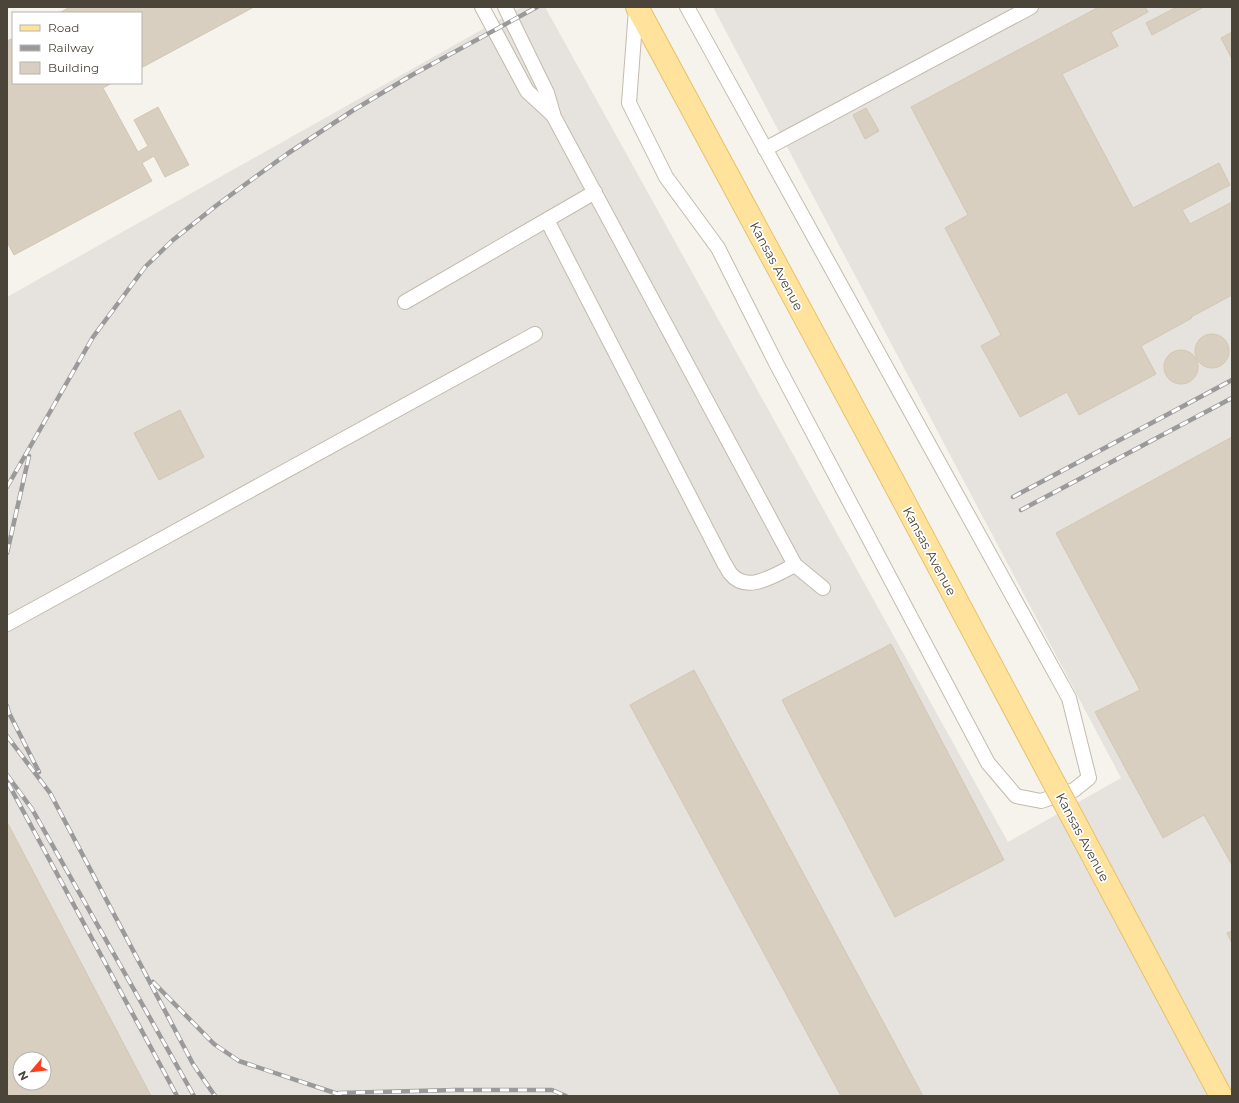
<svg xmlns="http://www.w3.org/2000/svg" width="1239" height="1103" font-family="Montserrat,sans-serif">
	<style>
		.industrial { fill: #e6e2dd; fill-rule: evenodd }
		.building { fill: #d8cfc1; stroke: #d3c7b4; fill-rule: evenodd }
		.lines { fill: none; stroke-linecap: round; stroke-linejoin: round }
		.service-casing { stroke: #c2bbae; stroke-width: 16 }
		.primary-casing { stroke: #e6c16a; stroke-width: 24 }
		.service { stroke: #fff; stroke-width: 14 }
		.primary { stroke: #ffe39c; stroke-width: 22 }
		.rail-casing { stroke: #9a9a9a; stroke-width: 4.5 }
		.rail { stroke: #fff; stroke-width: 3; stroke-dasharray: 9; stroke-linecap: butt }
		.primary-bridge-casing { stroke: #e6c16a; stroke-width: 24; stroke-linecap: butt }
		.primary-bridge { stroke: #ffe39c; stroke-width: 22 }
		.labels { text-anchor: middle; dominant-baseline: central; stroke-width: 3.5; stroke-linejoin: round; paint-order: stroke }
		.street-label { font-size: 13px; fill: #4b4439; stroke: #fff }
	</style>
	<rect width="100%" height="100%" fill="#f6f3ec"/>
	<path class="industrial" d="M522 7H545L1008 842 1121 778 713 7H1232V1096H7V297ZM20 1059H44V1083H20Z"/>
	<g class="building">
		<path d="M70 7H254L141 68V13H59Z"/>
		<path d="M1099 7H1145L1148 12 1111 32 1118 46 1062 74 1133 208 1219 163 1230 185 1182 210 1190 224 1232 202V295L1191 317 1192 318 1141 346 1156 374 1079 415 1067 392 1020 417 981 346 1001 335 945 228 968 215 911 107Z"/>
		<path d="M1177 7H1204L1152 35 1146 23Z"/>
		<path d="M1232 32V59L1221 38Z"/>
		<path d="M13 38V83H112L103 88 138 152 148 146 134 120 158 107 189 165 165 177 154 156 142 163 152 181 14 255 7 242V41Z"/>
		<path d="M866 108 879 131 865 139 853 115Z"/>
		<circle cx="1212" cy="351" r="17"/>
		<circle cx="1181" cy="367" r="17"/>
		<path d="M180 410 204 457 159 480 134 433Z"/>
		<path d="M1232 437V865L1204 815 1163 838 1095 712 1140 690 1056 533Z"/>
		<path d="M891 644 1004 860 895 917 782 700Z"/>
		<path d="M694 670 923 1096H841L630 705Z"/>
		<path d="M7 822 151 1096H7ZM20 1059H44V1083H20Z"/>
		<path d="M1232 931V943L1227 933Z"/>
	</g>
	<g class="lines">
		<g class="service-casing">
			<g id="service">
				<path d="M482 7 527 91 553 115"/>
				<path d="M505 7 547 93 554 117 795 565 823 588"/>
				<path d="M636 9 629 103 666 177 718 248 776 363 988 763 1016 796 1041 801 1074 790 1089 778 1069 698 687 7"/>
				<path d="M765 149 1031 7"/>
				<path d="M547 220 724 563C726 566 728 570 730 573 747 595 776 574 795 565"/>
				<path d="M405 302 595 192"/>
				<path d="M7 624 535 334"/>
			</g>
		</g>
		<g class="primary-casing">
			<g id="primary">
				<path d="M637 7 892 479"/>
				<path d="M1102 873 1221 1096"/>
			</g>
		</g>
		<use href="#service" class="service"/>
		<use href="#primary" class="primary"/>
		<g class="rail-casing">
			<g id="rail">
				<path d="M7 487 93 337 145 267 173 240 217 205 287 154 352 111 412 75 537 7"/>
				<path d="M1013 497 1232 380"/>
				<path d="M1021 510 1232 398"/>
				<path d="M7 553 29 456"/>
				<path d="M7 706 9 713 39 772"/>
				<path d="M7 736 50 793 193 1064 215 1096"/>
				<path d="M7 775 32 809 194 1096"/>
				<path d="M8 783 177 1096"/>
				<path d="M153 982 214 1044 239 1061 344 1096"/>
				<path d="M338 1093 456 1090H552L566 1096"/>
			</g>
		</g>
		<use href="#rail" class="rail"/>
		<g class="primary-bridge-casing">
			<path id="primary-bridge" d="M892 479 1102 873"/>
		</g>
		<use href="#primary-bridge" class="primary-bridge"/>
	</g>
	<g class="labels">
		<g class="street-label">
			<text transform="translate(777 266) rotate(62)">Kansas Avenue</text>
			<text transform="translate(930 551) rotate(62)">Kansas Avenue</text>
			<text transform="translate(1083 837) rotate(62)">Kansas Avenue</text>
		</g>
	</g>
	<rect width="1239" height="1103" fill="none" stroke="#4b4439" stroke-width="16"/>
	<rect x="12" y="12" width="130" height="72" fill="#ffffff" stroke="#b7b4b0"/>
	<rect x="20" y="25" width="20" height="6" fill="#ffe39c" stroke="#b7b4b0"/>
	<text x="48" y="32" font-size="12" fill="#4b4439">Road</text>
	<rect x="20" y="45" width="20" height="6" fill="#9a9a9a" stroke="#b7b4b0"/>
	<text x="48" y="52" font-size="12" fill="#4b4439">Railway</text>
	<rect x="20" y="62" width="20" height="12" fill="#d8cfc1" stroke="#b7b4b0"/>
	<text x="48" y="72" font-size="12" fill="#4b4439">Building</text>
	<g transform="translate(32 1071) rotate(242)"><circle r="19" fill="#ffffff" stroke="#b7b4b0"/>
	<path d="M0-3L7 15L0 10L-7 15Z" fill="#fc3f1d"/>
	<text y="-6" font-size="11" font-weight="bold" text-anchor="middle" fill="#4b4439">N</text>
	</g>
</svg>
